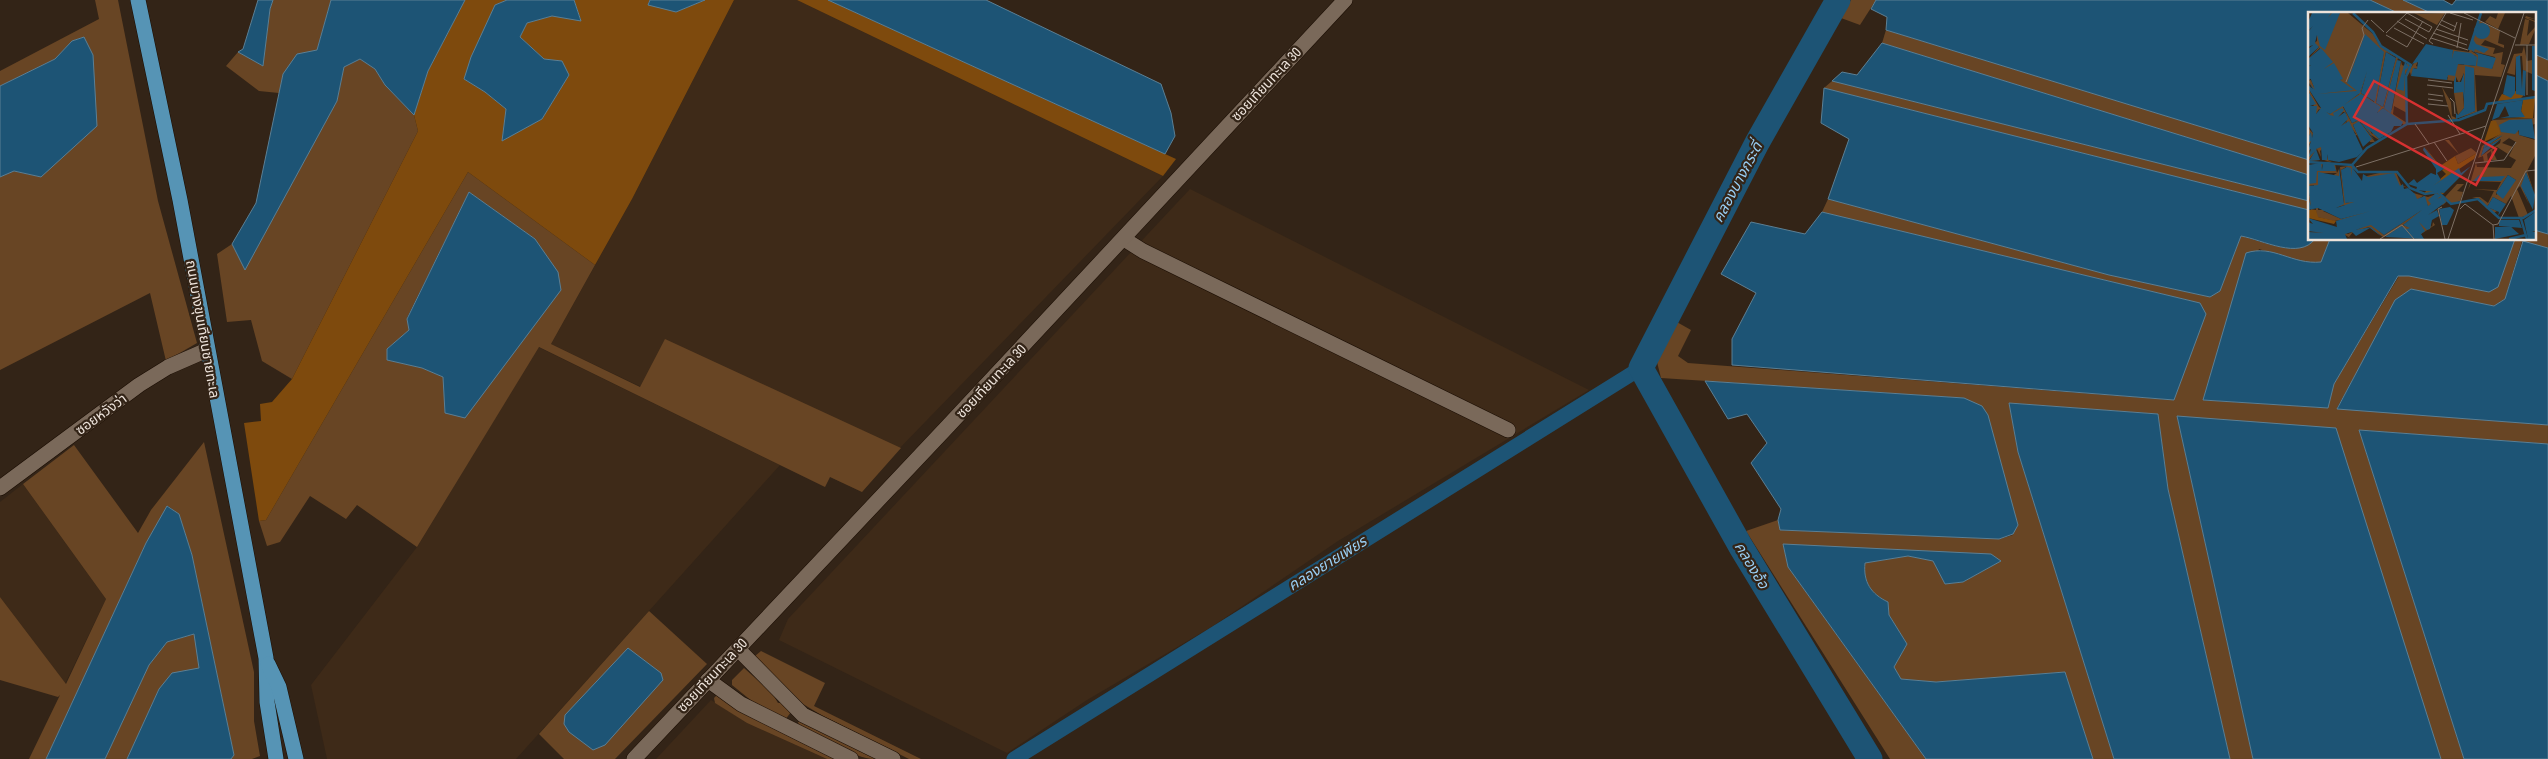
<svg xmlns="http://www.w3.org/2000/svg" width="2548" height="759" font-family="'Archivo Narrow','Noto Sans Thai',sans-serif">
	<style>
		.built { fill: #3e2a18 }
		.green { fill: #684524; fill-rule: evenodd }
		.forest { fill: #7e4a0d }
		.water { fill: #1d5475; stroke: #5b7f94 }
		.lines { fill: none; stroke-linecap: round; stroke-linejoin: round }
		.canal { stroke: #1d5475; stroke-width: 15 }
		.river { stroke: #1d5475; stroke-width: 25 }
		.minor-casing { stroke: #1a0d03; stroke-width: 16 }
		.major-casing { stroke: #1a0d03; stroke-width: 16 }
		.minor { stroke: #7a695a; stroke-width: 15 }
		.major { stroke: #5694b5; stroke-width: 15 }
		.labels { text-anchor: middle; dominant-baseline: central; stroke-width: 4.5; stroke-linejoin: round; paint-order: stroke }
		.street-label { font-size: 14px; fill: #ede3db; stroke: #332417 }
		.water-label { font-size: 15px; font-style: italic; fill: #99cff5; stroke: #332417 }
		.inset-river { fill: none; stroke: #1d5475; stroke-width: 2.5 }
		.inset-road { fill: none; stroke: #7d7065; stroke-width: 1 }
		.view { fill: #d73131; fill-opacity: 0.15; stroke: #d73131; stroke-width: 2.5 }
		.inset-edge { fill: none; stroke: #ede3db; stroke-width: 2.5 }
	</style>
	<rect width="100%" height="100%" fill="#332417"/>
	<g class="built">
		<path d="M734 0H797L1163 176 896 452 862 492 551 344 632 199Z"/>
		<path d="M1190 189 1589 390 1338 541 1213 626 1087 700 1007 753 779 640 788 619Z"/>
		<path d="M538 347 780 465 516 759H327L311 685 417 547Z"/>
		<path d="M23 484 106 599 65 684 0 597V502Z"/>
		<path d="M711 700 747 723 827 759H656Z"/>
	</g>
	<g class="green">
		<path d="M95 0H118L158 201 197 343 166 361 150 293 0 370V177L13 171 41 177 84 37 72 41 55 59 0 86V71L99 19Z"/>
		<path d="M273 0H331L317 50 283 74 279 93 259 91 226 66 238 52 263 66 270 9Z"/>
		<path d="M1851 0H1876L1860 25 1841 18Z"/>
		<path d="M2370 0H2403L2433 14H2400Z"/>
		<path d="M1886 30 2309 160V175L1882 43Z"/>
		<path d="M2534 54 2548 60V81L2534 74Z"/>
		<path d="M360 59 375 69 385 85 414 115 418 131 292 379 262 361 251 320 227 322 217 254 232 244 245 269 337 101 344 67Z"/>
		<path d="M1832 81 2309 201V210L1824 88Z"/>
		<path d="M468 172 595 265 551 344 640 387 665 339 901 448 862 492 830 477 825 487 539 347 417 547 357 505 346 519 310 496 280 542 267 546 259 521 266 520ZM469 192 535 239 445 413 443 377 422 368 387 360V349L409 330 407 318Z"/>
		<path d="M1828 199 2109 275 2210 297 2220 291 2241 236C2262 241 2299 259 2315 239H2330L2321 262 2307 264 2259 249 2203 400 2328 408 2334 384 2399 276 2409 275 2498 286 2515 239H2534V230L2548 234V248L2522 241 2505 299 2494 306 2411 289 2396 300 2337 408 2548 425V444L2359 430 2464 759H2441L2395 618 2177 416 2253 759H2230L2168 489 2158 414 2009 403 2018 452 2114 759H2093L2065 672 1935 682 1901 679 1894 667 1907 644 1889 615 1888 602C1871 594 1863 582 1865 563L1908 556 1934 561 1945 584 1963 582 2001 561 1783 544 1788 567 1926 759H1890L1746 531 1778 520 1780 530 1999 539 2013 535 1964 398 1661 378 1656 358 1675 321 1691 330 1678 356 1688 363 2174 400 2200 303 1822 212Z"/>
		<path d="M204 442 254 672V721L260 756 252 759H231L234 755 192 555 179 514 168 506 146 543 46 759H29L60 695 58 697 0 680V597L66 684 106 599 23 484 74 445 138 533 151 510Z"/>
		<path d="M649 611 707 664 615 759H564L539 734Z"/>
		<path d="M195 634 199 668 159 689 127 759H105L149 665 167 642Z"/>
		<path d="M761 651 825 683 814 706 921 759H909L823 716 803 704 755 656Z"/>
		<path d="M744 668 772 693 778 703 785 702 791 712 785 720 758 706 732 685V680Z"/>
		<path d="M718 694 837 759H827L747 723 715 703 714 698Z"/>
		<path d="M802 720 872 755 874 759C855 759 817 735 799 725L798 722Z"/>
	</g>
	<g class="forest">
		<path d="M465 0H507L495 5 464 79 485 92 506 109 502 140 542 119 569 75 544 59 520 37 527 23 552 16 581 20 574 0H650L648 4 676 12 705 0H734L632 199 595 265 468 172 266 520 259 521 244 423 261 421 260 404 272 402 292 379 418 131 414 115 428 71Z"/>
		<path d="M797 0H828L1176 159 1163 176Z"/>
	</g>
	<g class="water">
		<path d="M258 0H273L270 9 263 66 238 52 243 49Z"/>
		<path d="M331 0H465L428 71 414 115 385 85 375 69 360 59 344 67 337 101 245 270 232 244 256 203 283 74 297 54 317 50Z"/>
		<path d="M507 0H574L581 21 552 16 527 23 520 37 544 59 562 61 569 75 542 119 502 141 506 109 485 92 464 79 471 57 495 5Z"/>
		<path d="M650 0H705L676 12 648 5Z"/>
		<path d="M828 0H986L1161 84 1171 113 1175 136 1165 154Z"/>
		<path d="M1876 0H2370L2400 14H2309V160L1886 30 1887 17 1871 9Z"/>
		<path d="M2403 0H2443L2452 5 2456 0H2548V60L2534 54V14H2433Z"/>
		<path d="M84 37 93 55 97 126 41 177 14 171 0 177V86L55 59 72 41Z"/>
		<path d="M1882 43 2309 175V201L1832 81 1842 72 1857 75Z"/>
		<path d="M2534 74 2548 81V234L2534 230Z"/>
		<path d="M1824 88 2309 210V239H2315C2299 260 2263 240 2241 236L2220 291 2210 297 2109 275 1828 199 1849 139 1821 123Z"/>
		<path d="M469 192 535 239 558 272 561 290 465 418 445 413 443 377 422 368 387 360V349L409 330 407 319Z"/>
		<path d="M1822 212 2200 303 2206 314 2174 400 1732 365V339L1756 293 1721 274 1751 222 1805 234Z"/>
		<path d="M2330 239H2515L2498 287 2489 292 2409 276H2398L2334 384 2328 408 2203 400 2246 253C2273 244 2292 265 2321 262Z"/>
		<path d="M2523 241 2548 248V425L2337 409 2395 300 2411 289 2494 306 2505 299Z"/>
		<path d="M1705 381 1964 398 1982 406 1988 415 2018 525 2013 534 1999 539 1780 530 1778 520 1781 509 1751 463 1767 443 1747 414 1728 419Z"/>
		<path d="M2009 403 2158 414 2168 489 2230 759H2114L2018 452Z"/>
		<path d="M2177 416 2336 428 2441 759H2253Z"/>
		<path d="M2359 430 2548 444V759H2464Z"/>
		<path d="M167 506 179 514 192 555 234 755 231 759H127L159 689 172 673 199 668 194 634 167 642 149 665 105 759H46L146 543Z"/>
		<path d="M1783 544 1991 554 2001 561 1963 582 1945 584 1933 561 1908 556 1865 563C1863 582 1871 594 1888 602L1889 615 1907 644 1894 667 1901 679 1936 682 2065 672 2093 759H1926L1788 567Z"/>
		<path d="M628 648 661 673 663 680 605 745 593 750 569 732 564 724 565 715Z"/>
	</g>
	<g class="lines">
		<path class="canal" d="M1014 759 1641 368"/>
		<path class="river" d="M1838 0 1757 143 1641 368 1741 547 1870 759"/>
		<g class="minor-casing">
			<g id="minor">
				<path d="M1124 239 1143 251 1508 430"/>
				<path d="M0 488 139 385 168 367 207 350"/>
				<path d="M738 649 803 715 893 759"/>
				<path d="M708 680 741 704 851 759"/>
				<path d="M634 759 949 425 1345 0"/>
			</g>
		</g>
		<g class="major-casing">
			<g id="major">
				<path d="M138 0 180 200 266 658 267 702 276 759"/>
				<path d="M268 664 279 687 296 759"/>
			</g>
		</g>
		<use href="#minor" class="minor"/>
		<use href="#major" class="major"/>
	</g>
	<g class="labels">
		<g class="street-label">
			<text transform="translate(1266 84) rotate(-47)">ซอยเทียนทะเล 30</text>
			<text transform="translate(203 329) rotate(80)">ถนนบางขุนเทียนชายทะเล</text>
			<text transform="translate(991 381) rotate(-47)">ซอยเทียนทะเล 30</text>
			<text transform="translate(101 414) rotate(-36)">ซอยหวังว่า</text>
			<text transform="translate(712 675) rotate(-47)">ซอยเทียนทะเล 30</text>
		</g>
		<g class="water-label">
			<text transform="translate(1737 182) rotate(-62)">คลองบางกระดี่</text>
			<text transform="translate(1327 563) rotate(-32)">คลองยายเพียร</text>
			<text transform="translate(1752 565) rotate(59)">คลองอ้อ</text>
		</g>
	</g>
	<g transform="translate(2308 12)">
		<rect width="228" height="228" fill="#332417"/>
		<path d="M23 1 30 4 32 1H40L65 22 72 34 90 46 76 96 84 98 93 49 94 53 98 55 95 53 99 54V50L102 54 97 63 99 101 86 94 85 102 99 111 96 113 75 96 71 100 86 115 70 100 63 101 83 120 62 103 79 122 46 87 64 122 65 121 71 127 81 123 71 128 63 123 42 94 35 95 44 111 51 108 67 130H62L52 110 45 113 55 135 49 123 31 130 44 146 30 131 25 133 36 150 23 132 17 135 20 148 24 150 16 149 19 148 16 135 12 139 13 145 9 137 1 148 12 149 0 150V146L9 136 48 122 39 110 0 140 39 109 32 105 36 101 39 106 37 100H35L0 137 27 107 11 97 0 116 5 121 3 130 0 133 3 120 0 126V113L7 95 0 94 6 95 0 76 11 95 22 102 24 99 8 84 0 71 8 83 26 99 51 82H9L0 69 3 68 6 75 34 67 0 66 16 43 0 55 12 44V36L0 47 11 35 6 32 0 35 9 29V19ZM67 31 52 80 45 75ZM76 40 66 90 53 81 54 77 64 43 74 48ZM78 40 88 45 87 49 75 95 68 91ZM106 1 113 2 137 1 129 13ZM190 1H197L190 17 177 10 182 4 188 7ZM218 4 227 7 220 6 227 9V18L221 32 212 33 217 7 221 8 219 24 227 15V10L217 6ZM170 8 192 19 190 31 196 33V36L177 28 173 33 187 36 185 42 195 40 193 52 197 53 193 65 167 63 169 100 144 108 134 75 143 90 144 104 148 106 157 102 156 61 151 71 148 65 146 69 139 68 140 65 106 56 103 64 102 60 99 65V61L112 43 142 51 145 38 141 37 161 40ZM146 39 168 44 167 54 160 53 161 44 156 53 149 52ZM163 39 187 45 184 57 170 43ZM126 48 123 60 108 54 110 49ZM166 57 167 99 158 102 157 61 165 62ZM216 34 219 49 224 48V62L215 58 214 44 208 45 207 63 199 61 206 42 214 41ZM150 78 155 80 156 96 150 103 146 81ZM227 94V112L210 117 211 123 227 128V144L219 159 227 183 218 160 214 174 221 192 212 174 209 177 220 203 211 206 203 184 198 192 185 185 179 195 189 199 186 201 178 196 172 187 164 185H172L180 191 186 179 165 177 189 178 193 170 164 169 160 178 168 151 169 155 203 156 208 148 201 144 208 130 201 126 204 124 194 131 205 135 200 142 189 135 184 138 189 148H184L183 139 179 142 180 149 176 150 175 144 170 146 174 134 192 122 184 108 226 106ZM194 124 176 136 193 127 192 131 173 144 177 131ZM200 163 208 168 188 183V181ZM137 128H141L151 142 163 136 169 141 150 152 147 144 151 142ZM19 150 27 152 29 161 31 157 32 170 26 171 36 192 32 155 40 154H44L52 161 44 156 45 168 53 167 49 168 47 179 54 176 55 168V177L58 185 56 168 59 164 71 161 88 160 93 173 101 176 93 174 63 193 68 199 102 179 67 199 105 181 120 185 131 181 139 189 135 193 129 188 95 213 101 215 129 197 117 206 124 215 125 210 127 213 113 222 99 217 75 225 61 215 45 220 41 225 44 227 32 220 17 221 0 220 13 219 0 214 7 215 0 209 16 221 29 215 27 211 31 218 40 222 65 210 63 207 68 203 26 209 9 205 8 199 3 198 0 176 1 184H7V189L3 190V197L8 198 6 173 0 174V172L9 159H28L22 151H15L13 158V151H0ZM38 155 41 190 38 191 33 158ZM10 161H29L13 171 19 198H10ZM115 184 120 194 76 223 71 219 91 206 71 217 64 213 69 203 75 209ZM37 193 63 198 33 207 15 199ZM149 172H156L149 179 155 180 152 189 144 192 137 185Z" fill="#684524" fill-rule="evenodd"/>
		<path d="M215 57V84L212 87 227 86 225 106 189 107 216 105 213 99 215 88 189 92 210 87 190 89 194 82 202 84 207 79 214 82ZM183 109H188L193 122 176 130ZM116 134 132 154 147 144 150 152 169 141 166 147 123 176V179H128L136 181 135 182 116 181 138 162 134 158 137 156 131 155ZM0 198H8L10 205 28 209 26 212 0 206Z" fill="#7e4a0d"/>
		<path d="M4 1H23L20 6 24 1H32L17 38 12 34 9 23 7 31 11 35 0 45V37L5 33 0 35V20L5 14 0 19V10ZM166 19a8 8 0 1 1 16 0a8 8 0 1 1-16 0ZM57 22 76 40 67 90 53 81 59 59 52 81 36 93 53 82 73 95 69 101 75 96 95 110 93 114H86L83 120 71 127 58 115 67 129 51 108 44 111 35 94 22 102 18 100 22 103 26 104 25 101 34 96 36 98 30 105 37 100 40 107 33 114 41 109 55 139 49 145 31 150 20 148 19 142V148H14L13 135 8 137 12 148 1 149 7 139 0 146 3 137 0 139 3 129 0 131V126L3 120 4 126 5 121 0 113V79L8 92 2 94H9L8 102 13 96 0 76V73L5 77 0 69 7 78 2 65 26 51 35 67 32 68 46 78 9 82 49 79 39 71ZM165 27 168 32 181 37 176 41 167 37 166 40 188 46 184 57 169 54 170 43 162 37ZM118 32 145 38 144 47 146 39 163 41 169 45 168 54 150 52 147 64 140 63 139 68 103 64 105 56 109 57 110 50 104 52ZM224 34H227V79L224 78ZM13 36 25 50 1 68 0 55 3 53 0 54V47ZM78 40 88 46 75 95 68 91ZM212 43 214 77 215 58 218 59 217 84 208 82V45ZM89 48 93 49 92 54 83 101 76 96ZM97 50 101 55 97 58 96 79 89 77ZM157 54 166 56 167 99 148 107V101L150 103 156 96V88L155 80 146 81V69L148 63V70H153L156 61 157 83ZM199 63 207 65V81L203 86 195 82ZM215 88 213 99 217 105 192 106 201 104 197 94 191 105 184 108 189 92ZM224 107 227 127 211 123V118L207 122 193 120 191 113 201 108ZM51 109 64 127 55 135 45 113ZM195 123 176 136 193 127 173 144 177 131ZM116 135 131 154 137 156 129 161 133 168 125 174 151 156 153 161 163 154 136 181 108 178 109 175 100 172 106 167 109 171 123 161 128 163V157L115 138ZM13 151 14 158 15 151 20 150 26 152 28 159H9L8 171 0 172V153ZM31 155 36 192 28 196 46 190 37 191 33 158 39 155 43 156V165L44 155 54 169 55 162 60 165 86 161 92 174 95 172 96 177 100 176 107 182 109 187 117 184 120 194 123 192 120 188 128 181 133 184 129 187 134 185 138 190 120 203 129 198 131 204 124 208 122 217 119 218 111 210 117 219 113 222 116 227 77 225 93 214 99 217 102 216 95 213 114 198 76 223 63 213 56 215 48 218 63 215 74 225 62 216 48 224 44 220 37 222 39 227H0V220L16 221 0 219V210L5 212 0 206 29 215 28 209 63 199 33 207 10 196 0 198V186L3 194 0 174 10 173V160L31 164ZM218 160 227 183 225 198 213 174ZM171 163 174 165 197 164 193 169H165ZM200 163 208 168 195 187 188 181ZM185 185 198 192 190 204 191 200 179 195ZM142 195 146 198 144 203 139 213H134L131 197ZM227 200V219L224 220H227V227H220L216 208ZM191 208H211L214 216 191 214ZM187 215H203L211 222 187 227Z" fill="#1d5475"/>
		<path class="inset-river" d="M161 38 173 1M99 112 151 108 177 98 179 92 228 85M0 150 44 153 59 136 99 112 98 64 103 53 73 34 65 20 45 1M44 153 50 160H89L102 176 117 182 130 180 143 192 170 187 191 206H215L228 198M213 207 219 227M201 227 218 223"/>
		<path class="inset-road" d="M142 1 165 8M156 1 207 26M97 7 121 20 124 15 99 1M63 8 76 20M133 8 148 15M89 9 119 27M131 12 146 19 149 10M86 16 116 32M128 17 160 28M78 21 99 1M125 21 159 33M78 23 99 35 115 9M123 26 160 38M125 32 121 29 138 1M207 33H228M219 33V83M149 36 153 11M120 68 144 71M38 70 56 23 54 16 60 8M119 73 145 76M120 82 135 84M142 86 146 90 147 102M120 87 135 89M120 92 140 94M140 103 152 122M107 112 121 132M126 130 139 149M167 151 196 148 208 130M48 155 178 114M134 195 130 197 137 227M152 197 157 192 185 213 186 227M185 213 190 212 218 159 228 158M72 227 94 213 106 227M140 227 216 1"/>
		<path class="view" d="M66 69 188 137 168 173 46 105Z"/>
		<rect width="228" height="228" class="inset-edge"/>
	</g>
</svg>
